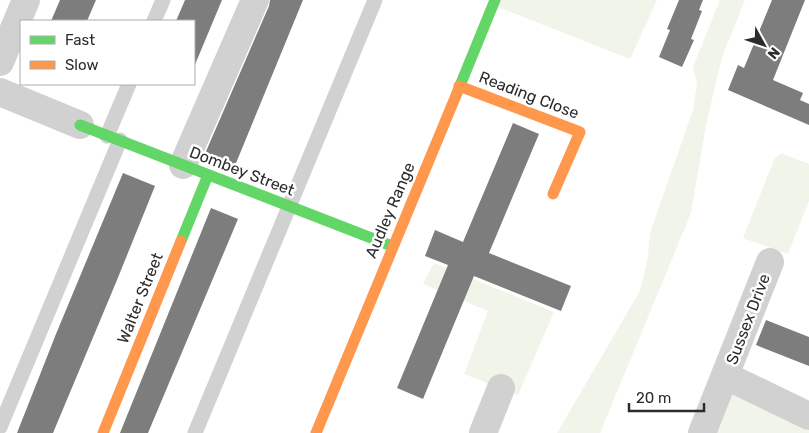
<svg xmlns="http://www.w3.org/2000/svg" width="809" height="433" font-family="Rubik,sans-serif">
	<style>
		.green { fill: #f0f4e9 }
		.building { fill: #7d7d7d }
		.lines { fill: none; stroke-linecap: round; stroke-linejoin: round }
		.lane { stroke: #d1d1d1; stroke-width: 15 }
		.street { stroke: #d1d1d1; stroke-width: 28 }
		.fast { stroke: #63d668; stroke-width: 11 }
		.slow { stroke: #ff974d; stroke-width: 11 }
		.labels { text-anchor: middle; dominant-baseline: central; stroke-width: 5; stroke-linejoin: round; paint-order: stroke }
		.street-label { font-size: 16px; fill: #2c2c2c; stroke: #fff }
	</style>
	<rect width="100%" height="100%" fill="#fff"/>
	<g class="green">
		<path d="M495 0H657L630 59 493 5Z"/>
		<path d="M720 0H745L722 57 706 125 691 213 600 433H557L640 291 648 257 650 233 693 110 697 83 693 67Z"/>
		<path d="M781 153 809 164V201L788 254 743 238 774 160Z"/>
		<path d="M434 263 554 312 518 395 464 374 488 311 423 284Z"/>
		<path d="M726 376 809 414V433H703Z"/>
	</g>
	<g class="building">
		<path d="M60 0H96L87 21H51Z"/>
		<path d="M185 0H222L194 67V21H176Z"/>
		<path d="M270 0H303L234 168 204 156 269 6Z"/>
		<path d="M679 0H703L699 10 702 11 691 39 694 40 682 67 659 57 670 30 667 29Z"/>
		<path d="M772 0H805L773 80 803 93 800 100 809 104V125L728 90 738 65 744 68Z"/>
		<path d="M513 123 539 134 489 253 571 286 561 311 474 276 423 399 397 388 448 265 425 256 435 230 463 242Z"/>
		<path d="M123 173 155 186 117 280 53 433H17L56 334Z"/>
		<path d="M211 208 238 219 148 433H120Z"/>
		<path d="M766 320 809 337V366L756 345Z"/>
	</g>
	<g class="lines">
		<g class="lane">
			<path d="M154 21 163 0"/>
			<path d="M107 136 129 84"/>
			<path d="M0 427 120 140"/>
			<path d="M195 433 375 0"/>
		</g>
		<g class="street">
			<path d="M0 62 26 0"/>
			<path d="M0 92 80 125"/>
			<path d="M183 165 255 0"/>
			<path d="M726 376 809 416"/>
			<path d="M483 433 501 388"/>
			<path d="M702 433 770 262"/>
		</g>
		<g class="fast">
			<path d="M457 93 495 0"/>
			<path d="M80 125 392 246"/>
			<path d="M181 241 208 175"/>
		</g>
		<g class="slow">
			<path d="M459 86 580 132 553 194"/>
			<path d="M103 433 181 241"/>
			<path d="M316 433 457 93"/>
		</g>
	</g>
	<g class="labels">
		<g class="street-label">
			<text transform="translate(529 95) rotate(21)">Reading Close</text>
			<text transform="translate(242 171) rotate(21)">Dombey Street</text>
			<text transform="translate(390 210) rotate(-67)">Audley Range</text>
			<text transform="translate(140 298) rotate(-68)">Walter Street</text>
			<text transform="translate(748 319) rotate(-69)">Sussex Drive</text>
		</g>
	</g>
	<rect x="20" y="20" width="175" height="65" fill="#ffffff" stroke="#ababab"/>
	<rect x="30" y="36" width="25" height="8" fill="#63d668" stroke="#ababab"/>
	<text x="65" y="45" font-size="15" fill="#2c2c2c">Fast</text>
	<rect x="30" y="61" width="25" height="8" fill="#ff974d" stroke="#ababab"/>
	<text x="65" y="70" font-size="15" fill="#2c2c2c">Slow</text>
	<g transform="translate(764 45) rotate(130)" stroke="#ffffff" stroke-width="4" paint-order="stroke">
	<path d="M0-4L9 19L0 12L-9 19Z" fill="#2c2c2c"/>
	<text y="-8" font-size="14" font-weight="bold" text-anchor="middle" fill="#2c2c2c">N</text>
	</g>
	<path d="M629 403v8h75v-8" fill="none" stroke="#2c2c2c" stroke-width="2.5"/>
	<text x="636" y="403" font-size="15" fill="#2c2c2c" stroke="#ffffff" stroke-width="4" paint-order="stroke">20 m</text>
</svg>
